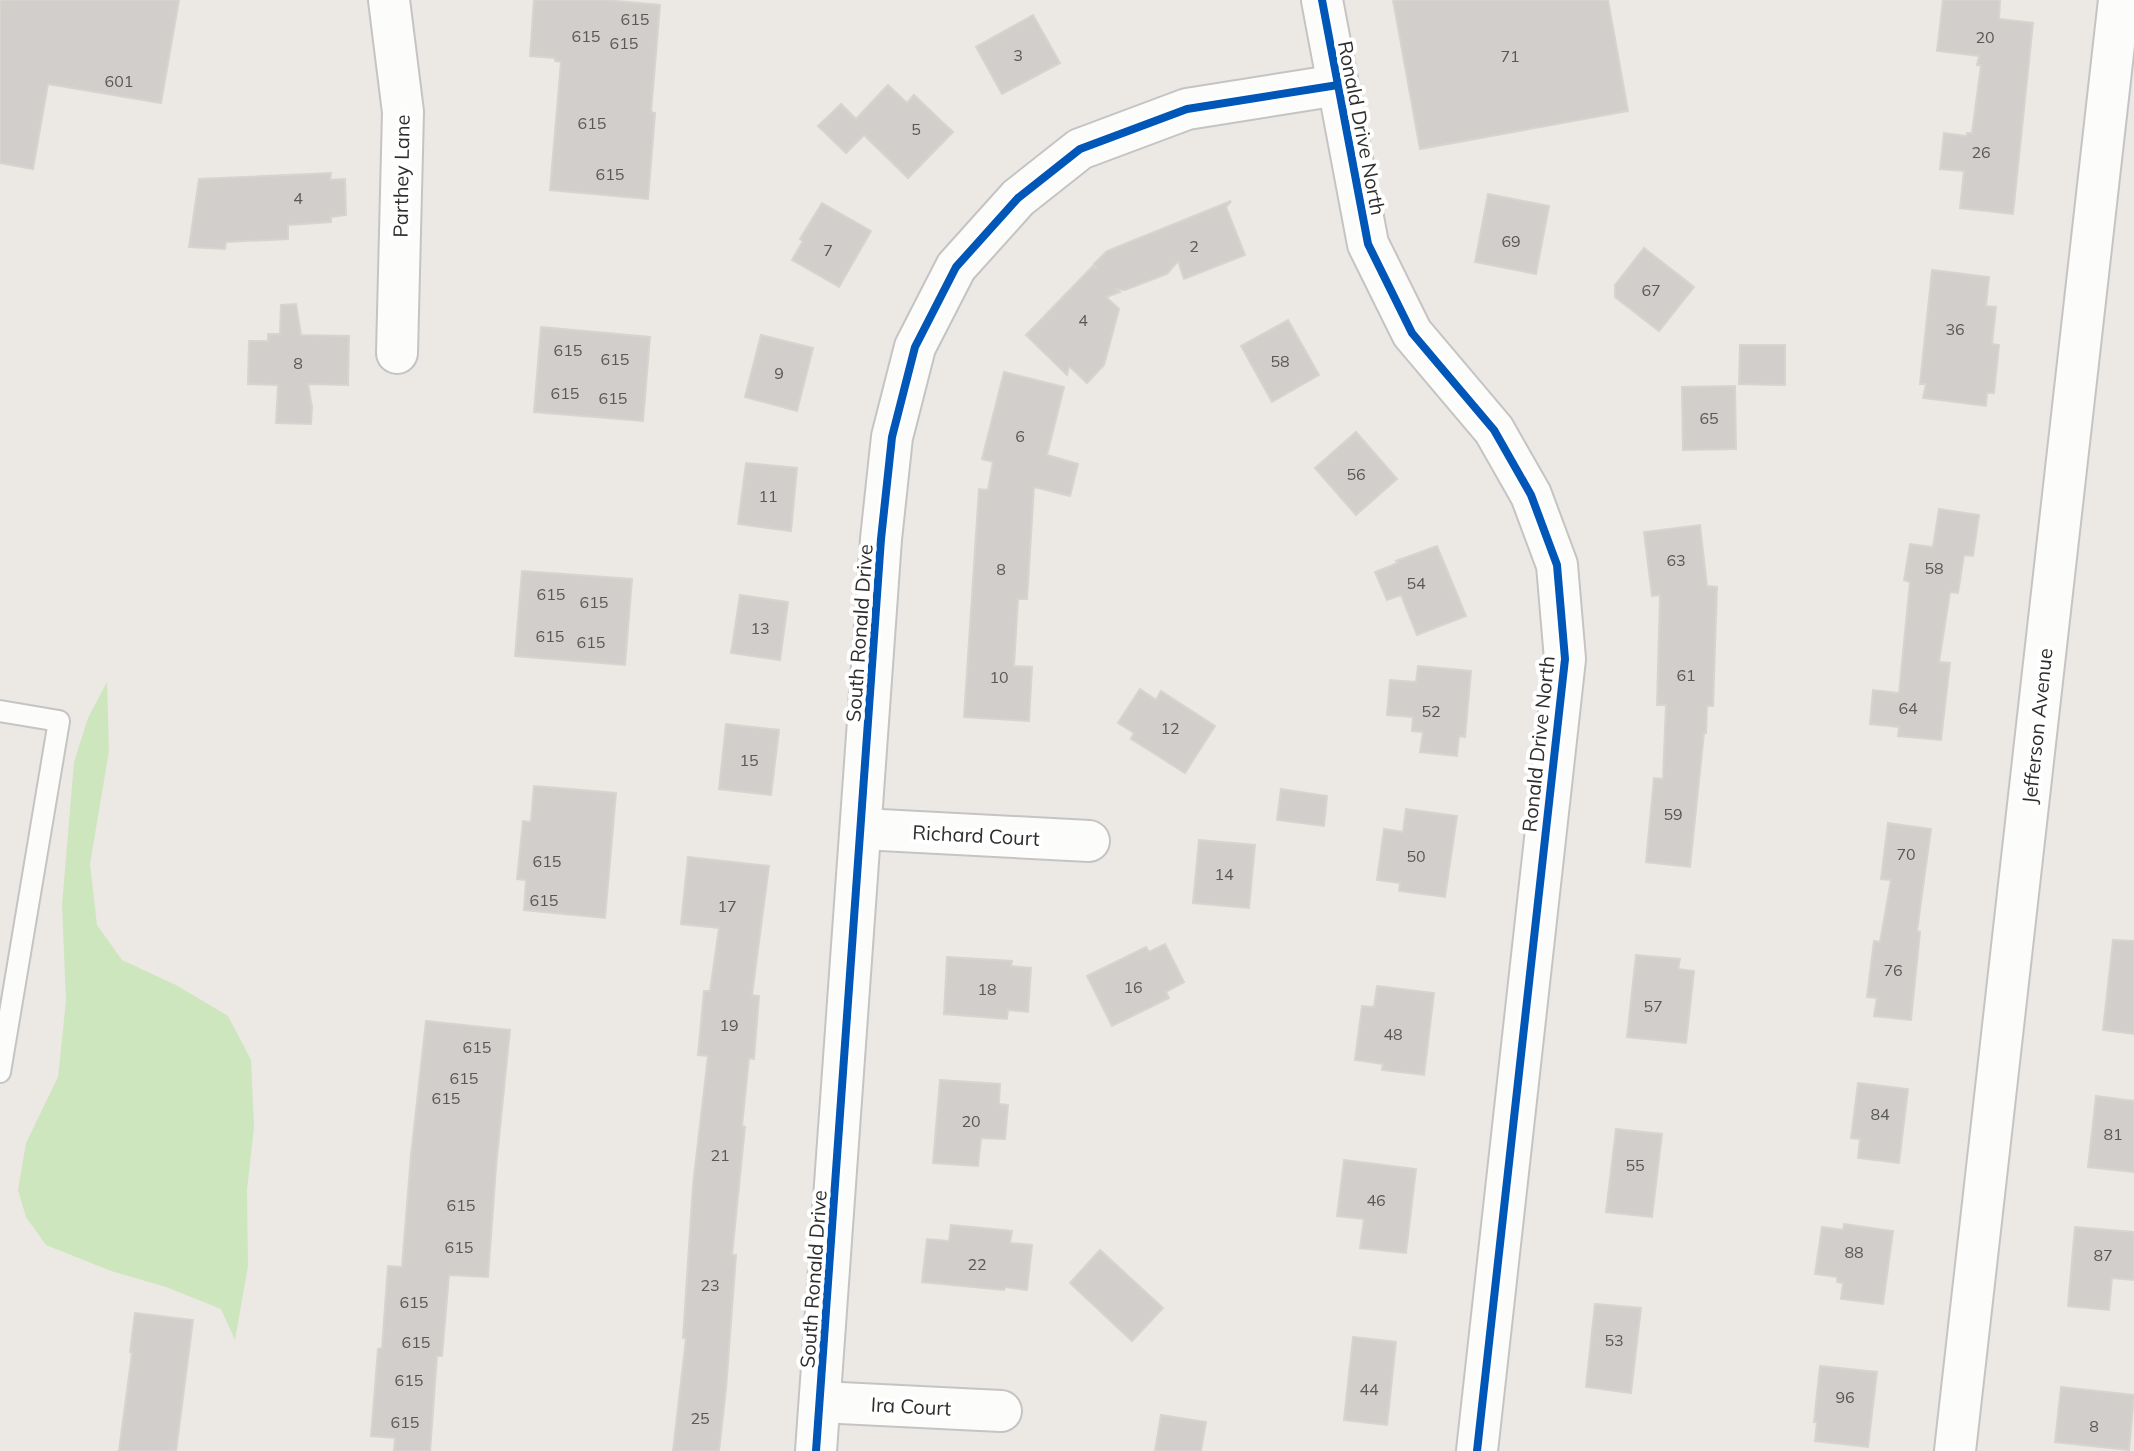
<svg xmlns="http://www.w3.org/2000/svg" width="2134" height="1451" font-family="Mulish,sans-serif">
	<style>
		.green { fill: #cee6be }
		.building { fill: #d1cecb; stroke: #d7d4d0; stroke-width: 2 }
		.lines { fill: none; stroke-linecap: round; stroke-linejoin: round }
		.service-casing { stroke: #c5c4c5; stroke-width: 24 }
		.minor-casing { stroke: #c5c4c5; stroke-width: 44 }
		.service { stroke: #fcfcfb; stroke-width: 20 }
		.minor { stroke: #fcfcfb; stroke-width: 40 }
		.cycleway-casing { stroke: #fff; stroke-width: 13 }
		.cycleway { stroke: #0057b8; stroke-width: 8 }
		.labels { text-anchor: middle; dominant-baseline: central; stroke-width: 8; stroke-linejoin: round; paint-order: stroke }
		.number-label { font-size: 16px; fill: #585857 }
		.street-label { font-size: 20px; fill: #2e2e2e; stroke: #fff }
	</style>
	<rect width="100%" height="100%" fill="#ece8e4"/>
	<path class="green" d="M107 682 109 751 90 864 97 925 122 960 176 985 228 1016 251 1060 254 1127 247 1190 248 1266 235 1340 221 1309 166 1287 111 1271 46 1245 26 1217 18 1190 26 1143 58 1077 66 1001 62 905 74 762 88 718Z"/>
	<g class="building">
		<path d="M0 0H179L161 103 48 84 33 169 0 163Z"/>
		<path d="M534 0H605L660 5 651 112 655 113 648 199 550 190 561 62 555 61V58L530 56Z"/>
		<path d="M1393 0H1608L1628 111 1420 149Z"/>
		<path d="M1943 0H2000L1999 19 2033 23 2013 214 1960 208 1964 171 1940 169 1944 133 1967 136V133H1972L1981 65H1977L1979 56 1937 51Z"/>
		<path d="M1033 15 1060 63 1002 94 976 47Z"/>
		<path d="M888 85 907 103 914 95 953 132 908 178 864 135 846 153 818 126 841 104 856 119Z"/>
		<path d="M331 173 330 180 345 179 346 215 331 217V222L288 225V239L226 242 225 249 189 247 199 179Z"/>
		<path d="M1488 194 1549 206 1536 274 1475 262Z"/>
		<path d="M1231 201 1226 207 1245 255 1184 279 1178 261 1167 274 1125 290 1117 289 1120 292 1106 297 1119 309 1104 365 1087 383 1069 366 1067 375 1026 335 1093 266 1097 270 1094 264 1107 251Z"/>
		<path d="M822 203 871 231 839 287 792 260 803 241 800 239Z"/>
		<path d="M1644 248 1694 287 1659 331 1615 297V285Z"/>
		<path d="M1932 270 1989 277 1986 306 1996 307 1992 344 1999 345 1994 393H1987L1986 406 1923 398 1926 384H1920Z"/>
		<path d="M296 304 301 335 349 336 348 385 308 384 312 407 311 424 276 423 278 385 248 384 249 341H268V334H280L281 305Z"/>
		<path d="M1288 320 1319 375 1272 402 1241 346Z"/>
		<path d="M541 327 650 337 643 421 534 412Z"/>
		<path d="M761 335 813 348 797 411 745 397Z"/>
		<path d="M1740 345H1785V385L1739 384Z"/>
		<path d="M1004 372 1064 387 1047 455 1078 464 1070 496 1034 487 1027 599H1018L1014 666 1032 667 1029 721 964 717 979 489 988 490 993 462 982 459Z"/>
		<path d="M1735 386 1736 449 1683 450 1682 387Z"/>
		<path d="M1356 432 1397 479 1356 515 1315 468Z"/>
		<path d="M746 463 797 468 791 531 738 524Z"/>
		<path d="M1939 509 1979 515 1973 556 1964 555 1958 593 1950 592 1939 662 1950 663 1941 740 1898 736 1899 727 1870 724 1873 690 1899 693 1910 582 1904 580 1910 544 1933 547Z"/>
		<path d="M1700 525 1707 586 1717 587 1713 706H1707L1706 733H1704L1690 867 1646 862 1654 778 1663 779 1666 705H1657L1660 595 1652 596 1644 532Z"/>
		<path d="M1437 546 1466 616 1417 635 1401 595 1387 600 1375 572 1398 563 1396 561Z"/>
		<path d="M522 571 632 579 625 665 515 656Z"/>
		<path d="M740 595 788 602 780 660 731 653Z"/>
		<path d="M1418 666 1471 671 1465 737 1459 736 1457 756 1420 752 1423 732 1412 731 1413 717 1387 715 1390 680 1416 682Z"/>
		<path d="M1140 689 1156 700 1161 691 1215 726 1185 773 1131 739 1134 733 1118 723Z"/>
		<path d="M726 724 779 730 771 795 719 789Z"/>
		<path d="M534 786 616 793 605 918 524 910 526 880 517 879 523 821 531 822Z"/>
		<path d="M1281 789 1327 796 1324 826 1277 820Z"/>
		<path d="M1406 809 1457 816 1445 897 1399 891 1400 883 1377 880 1384 829 1403 832Z"/>
		<path d="M1888 823 1931 829 1917 931 1920 932 1911 1020 1874 1016 1877 998 1867 997 1874 941 1880 942 1891 880 1881 879Z"/>
		<path d="M1199 840 1255 845 1249 908 1193 903Z"/>
		<path d="M688 857 769 866 752 995 759 996 754 1059 749 1058 742 1126 745 1127 732 1255H736L726 1389 719 1451H673L686 1338H683L693 1185 708 1056 698 1055 704 991H710L719 928 681 924Z"/>
		<path d="M2113 940 2134 941V1034L2103 1030Z"/>
		<path d="M1165 944 1184 982 1166 992 1169 998 1112 1026 1087 976 1146 947 1149 952Z"/>
		<path d="M1636 955 1680 959 1678 969 1694 971 1686 1043 1627 1037Z"/>
		<path d="M947 957 1012 961 1011 966 1031 968 1028 1012 1008 1010 1007 1019 944 1014Z"/>
		<path d="M1377 986 1434 993 1424 1075 1382 1070 1383 1064 1355 1060 1362 1006 1374 1007Z"/>
		<path d="M426 1021 510 1030 496 1167 488 1277 449 1275 442 1356H437L430 1451H394L395 1438 371 1436 378 1349 382 1348 388 1266 402 1267 411 1155Z"/>
		<path d="M940 1080 1000 1084 999 1104 1008 1105 1005 1139 981 1138 978 1166 933 1163Z"/>
		<path d="M1858 1083 1908 1089 1899 1163 1858 1158 1860 1139 1851 1138Z"/>
		<path d="M2096 1096 2134 1101V1172L2088 1167Z"/>
		<path d="M1616 1129 1662 1134 1652 1217 1606 1212Z"/>
		<path d="M1344 1160 1416 1169 1406 1253 1360 1248 1364 1219 1337 1216Z"/>
		<path d="M1844 1224 1893 1231 1883 1304 1841 1299 1843 1283 1837 1282V1277L1815 1274 1822 1227 1843 1230Z"/>
		<path d="M951 1225 1012 1231 1010 1243 1032 1245 1027 1290 1005 1287 1004 1290 922 1282 927 1239 949 1241Z"/>
		<path d="M2075 1227 2134 1232V1280L2112 1278 2109 1310 2068 1306Z"/>
		<path d="M1100 1250 1163 1308 1132 1341 1070 1283Z"/>
		<path d="M1595 1304 1641 1308 1631 1393 1586 1387Z"/>
		<path d="M135 1313 193 1320 176 1451H119L132 1353 130 1352Z"/>
		<path d="M1353 1337 1396 1342 1387 1425 1344 1420Z"/>
		<path d="M1820 1366 1877 1372 1868 1447 1815 1441 1817 1422H1814Z"/>
		<path d="M2061 1387 2134 1395 2129 1450 2055 1442Z"/>
		<path d="M1161 1415 1206 1422 1201 1451H1155Z"/>
	</g>
	<g class="lines">
		<g class="service-casing">
			<path id="service" d="M0 711 59 721 0 1072"/>
		</g>
		<g class="minor-casing">
			<g id="minor">
				<path d="M389 0 403 112 397 353"/>
				<path d="M1322 0 1368 244 1412 333 1494 430 1531 495 1557 565 1565 659 1477 1451"/>
				<path d="M862 829 1089 841"/>
				<path d="M820 1402 1001 1411"/>
				<path d="M816 1451 881 539 892 437 915 347 956 267 1018 198 1080 149 1187 109 1338 85"/>
				<path d="M1955 1451 2119 0"/>
			</g>
		</g>
		<use href="#service" class="service"/>
		<use href="#minor" class="minor"/>
		<g class="cycleway-casing">
			<g id="cycleway">
				<path d="M1322 0 1368 244 1412 333 1494 430 1531 495 1557 565 1565 659 1477 1451"/>
				<path d="M816 1451 881 539 892 437 915 347 956 267 1018 198 1080 149 1187 109 1338 85"/>
			</g>
		</g>
		<use href="#cycleway" class="cycleway"/>
	</g>
	<g class="labels">
		<g class="number-label">
			<text x="635" y="19">615</text>
			<text x="586" y="36">615</text>
			<text x="1985" y="37">20</text>
			<text x="624" y="43">615</text>
			<text x="1018" y="55">3</text>
			<text x="1510" y="56">71</text>
			<text x="119" y="81">601</text>
			<text x="592" y="123">615</text>
			<text x="916" y="129">5</text>
			<text x="1981" y="152">26</text>
			<text x="610" y="174">615</text>
			<text x="298" y="198">4</text>
			<text x="1511" y="241">69</text>
			<text x="1194" y="246">2</text>
			<text x="828" y="250">7</text>
			<text x="1651" y="290">67</text>
			<text x="1083" y="320">4</text>
			<text x="1955" y="329">36</text>
			<text x="568" y="350">615</text>
			<text x="615" y="359">615</text>
			<text x="1280" y="361">58</text>
			<text x="298" y="363">8</text>
			<text x="779" y="373">9</text>
			<text x="565" y="393">615</text>
			<text x="613" y="398">615</text>
			<text x="1709" y="418">65</text>
			<text x="1020" y="436">6</text>
			<text x="1356" y="474">56</text>
			<text x="768" y="496">11</text>
			<text x="1676" y="560">63</text>
			<text x="1934" y="568">58</text>
			<text x="1001" y="569">8</text>
			<text x="1416" y="583">54</text>
			<text x="551" y="594">615</text>
			<text x="594" y="602">615</text>
			<text x="760" y="628">13</text>
			<text x="550" y="636">615</text>
			<text x="591" y="642">615</text>
			<text x="1686" y="675">61</text>
			<text x="999" y="677">10</text>
			<text x="1908" y="708">64</text>
			<text x="1431" y="711">52</text>
			<text x="1170" y="728">12</text>
			<text x="749" y="760">15</text>
			<text x="1673" y="814">59</text>
			<text x="1906" y="854">70</text>
			<text x="1416" y="856">50</text>
			<text x="547" y="861">615</text>
			<text x="1224" y="874">14</text>
			<text x="544" y="900">615</text>
			<text x="727" y="906">17</text>
			<text x="1893" y="970">76</text>
			<text x="1133" y="987">16</text>
			<text x="987" y="989">18</text>
			<text x="1653" y="1006">57</text>
			<text x="729" y="1025">19</text>
			<text x="1393" y="1034">48</text>
			<text x="477" y="1047">615</text>
			<text x="464" y="1078">615</text>
			<text x="446" y="1098">615</text>
			<text x="1880" y="1114">84</text>
			<text x="971" y="1121">20</text>
			<text x="2113" y="1134">81</text>
			<text x="720" y="1155">21</text>
			<text x="1635" y="1165">55</text>
			<text x="1376" y="1200">46</text>
			<text x="461" y="1205">615</text>
			<text x="459" y="1247">615</text>
			<text x="1854" y="1252">88</text>
			<text x="2103" y="1255">87</text>
			<text x="977" y="1264">22</text>
			<text x="710" y="1285">23</text>
			<text x="414" y="1302">615</text>
			<text x="1614" y="1340">53</text>
			<text x="416" y="1342">615</text>
			<text x="409" y="1380">615</text>
			<text x="1369" y="1389">44</text>
			<text x="1845" y="1397">96</text>
			<text x="700" y="1418">25</text>
			<text x="405" y="1422">615</text>
			<text x="2094" y="1426">8</text>
		</g>
		<g class="street-label">
			<text transform="translate(1362 128) rotate(79)">Ronald Drive North</text>
			<text transform="translate(401 176) rotate(-89)">Parthey Lane</text>
			<text transform="translate(859 633) rotate(-86)">South Ronald Drive</text>
			<text transform="translate(2037 726) rotate(-84)">Jefferson Avenue</text>
			<text transform="translate(1538 744) rotate(-84)">Ronald Drive North</text>
			<text transform="translate(976 835) rotate(3)">Richard Court</text>
			<text transform="translate(813 1279) rotate(-86)">South Ronald Drive</text>
			<text transform="translate(911 1406) rotate(3)">Ira Court</text>
		</g>
	</g>
</svg>
